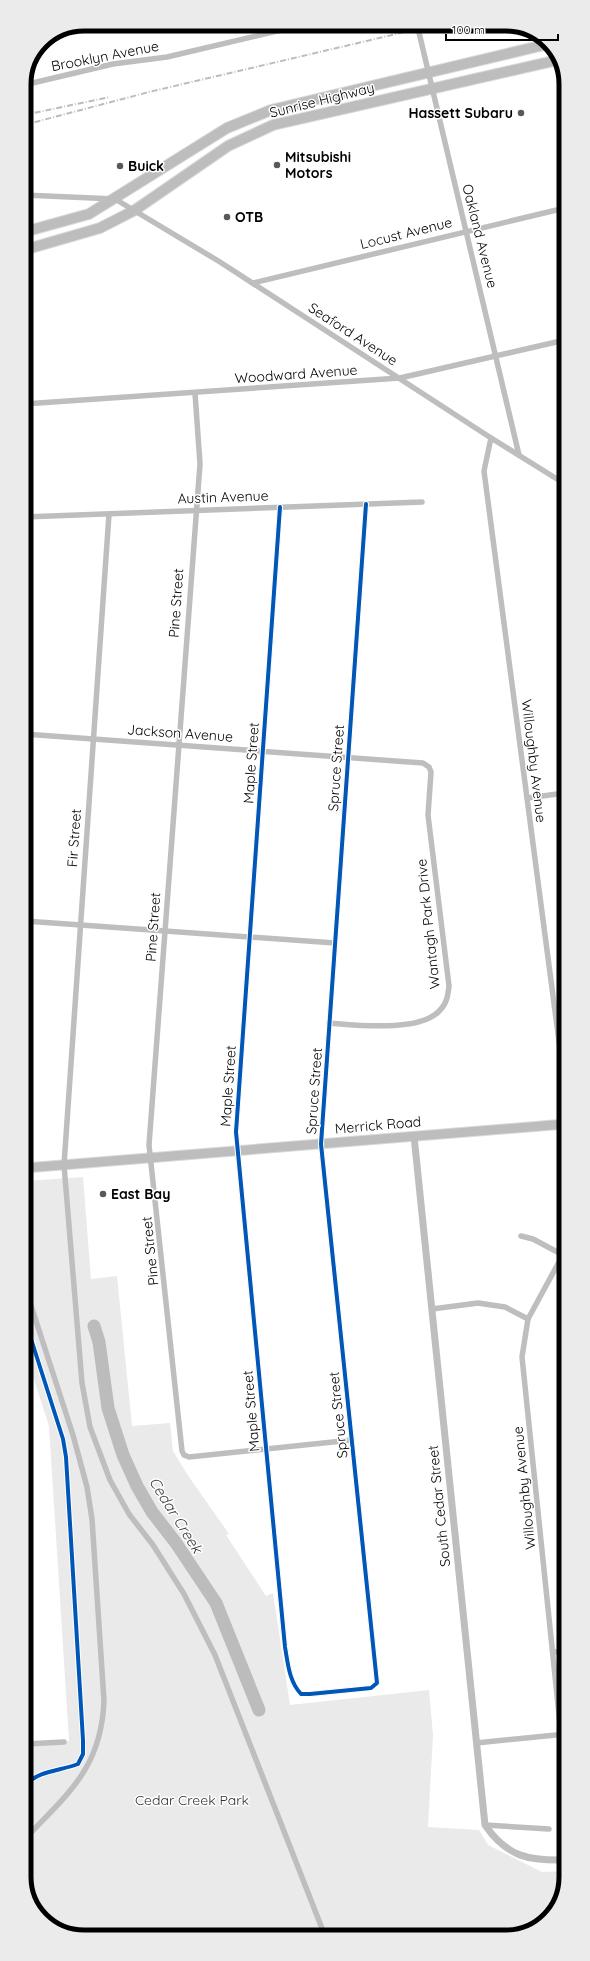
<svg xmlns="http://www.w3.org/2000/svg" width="590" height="1961" font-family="Quicksand,sans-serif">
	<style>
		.green { fill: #eaeaea }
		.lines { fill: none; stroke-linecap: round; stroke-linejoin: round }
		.river { stroke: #bcbcbc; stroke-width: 13 }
		.primary-casing { stroke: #dbdbdb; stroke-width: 11 }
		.trunk-casing { stroke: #dbdbdb; stroke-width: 12 }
		.minor { stroke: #bebebe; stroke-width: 5.5 }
		.tertiary { stroke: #bebebe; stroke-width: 7 }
		.primary { stroke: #bdbdbd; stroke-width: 9 }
		.trunk { stroke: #bdbdbd; stroke-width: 10 }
		.rail { stroke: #bdbdbd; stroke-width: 2; stroke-dasharray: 6 2 1 2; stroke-linecap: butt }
		.cycleway-casing { stroke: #fff; stroke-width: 6 }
		.cycleway { stroke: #0057b8; stroke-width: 4 }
		.poi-dot { fill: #595959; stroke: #fff; stroke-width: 1.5 }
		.labels { text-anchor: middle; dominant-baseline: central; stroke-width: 3; stroke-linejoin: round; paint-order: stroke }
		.street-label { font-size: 14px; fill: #000; stroke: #fff }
		.poi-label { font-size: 14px; font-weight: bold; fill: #000; stroke: #fff; text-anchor: start }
		.park-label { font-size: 14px; fill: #2f2f2f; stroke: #fff }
		.water-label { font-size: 15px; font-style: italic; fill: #404040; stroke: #fff }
		.rim { fill: none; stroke: #000; stroke-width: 5 }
	</style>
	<rect width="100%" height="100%" fill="#fff"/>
	<path class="green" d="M83 1177 91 1279 117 1276 132 1426 170 1423 173 1451 187 1474 229 1534 226 1535 266 1596 273 1593 290 1705 429 1690 433 1735 428 1827 479 1830 488 1845 542 1872 566 1871V1877L553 1914 518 1936 80 1937 44 1922 25 1889V1744L69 1741 49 1426 25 1352V1181Z"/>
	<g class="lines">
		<path class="river" d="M94 1326 99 1342 108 1408 123 1455 137 1486 152 1512 176 1543 216 1603 259 1710"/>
		<g class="primary-casing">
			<path id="primary" d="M25 1168 565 1124"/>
		</g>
		<g class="trunk-casing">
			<g id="trunk">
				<path d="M24 232 89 214 227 128 271 110 548 44"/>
				<path d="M24 250 100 228 135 210 228 146 273 125 558 60"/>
			</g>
		</g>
		<g class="minor">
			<path d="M417 24 519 455"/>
			<path d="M24 85 113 64 167 57 307 24"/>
			<path d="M24 195 115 199 220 262 491 438 565 484"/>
			<path d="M253 283 565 208"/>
			<path d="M195 393 200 464 149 1145 182 1451 184 1455 189 1457 352 1440"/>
			<path d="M24 404 400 378 565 340"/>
			<path d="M491 438 484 471 565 1087"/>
			<path d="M280 507 236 1132 285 1647C288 1664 289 1681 301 1694H310L371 1688 377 1683 321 1144 366 504"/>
			<path d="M109 514 64 1165 82 1383 90 1427 110 1480 129 1514 153 1545 184 1594 215 1655 325 1936"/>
			<path d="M24 517 422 502"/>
			<path d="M24 734 423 763 429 767 431 772 428 815 449 986C448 994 447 1003 441 1009 423 1033 356 1025 329 1023"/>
			<path d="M527 798 565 793"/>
			<path d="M25 921 335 943"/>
			<path d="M521 1236 533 1239 563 1255"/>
			<path d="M25 1287 73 1435 87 1487 92 1519 104 1701C101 1769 68 1793 25 1839"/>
			<path d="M432 1309 478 1303 505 1307 528 1319"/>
			<path d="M553 1652 566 1651"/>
			<path d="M25 1717 27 1744"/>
			<path d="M561 1734 522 1357 528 1319 566 1249"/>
			<path d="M476 1743 566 1734"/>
			<path d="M25 1744 64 1742"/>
			<path d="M485 1825 549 1829"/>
		</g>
		<path class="tertiary" d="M414 1136 485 1825C507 1857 529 1861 566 1860"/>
		<use href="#primary" class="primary"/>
		<use href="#trunk" class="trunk"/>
		<g class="rail">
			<path d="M24 115 110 97"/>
			<path d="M24 125 149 92 439 24"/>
		</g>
		<g class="cycleway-casing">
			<g id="cycleway">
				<path d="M280 507 236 1132 285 1647C288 1664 289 1681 301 1694H310L371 1688 377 1683 321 1144 366 504"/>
				<path d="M25 1320 63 1439 66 1457 83 1740V1754L78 1764C60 1771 40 1770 25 1785"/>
			</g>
		</g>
		<use href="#cycleway" class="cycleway"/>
	</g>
	<g class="poi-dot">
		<circle cx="521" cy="113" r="4"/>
		<circle cx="277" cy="165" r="4"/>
		<circle cx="120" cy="166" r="4"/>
		<circle cx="227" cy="217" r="4"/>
		<circle cx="103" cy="1194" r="4"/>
	</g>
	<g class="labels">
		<g class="street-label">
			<text transform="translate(105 56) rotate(-11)">Brooklyn Avenue</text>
			<text transform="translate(322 100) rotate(-14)">Sunrise Highway</text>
			<text transform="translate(406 233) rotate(-14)">Locust Avenue</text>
			<text transform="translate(480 236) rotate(76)">Oakland Avenue</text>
			<text transform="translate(353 334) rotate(33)">Seaford Avenue</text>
			<text transform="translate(296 374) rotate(-4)">Woodward Avenue</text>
			<text transform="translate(223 497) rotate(-2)">Austin Avenue</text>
			<text transform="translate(176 603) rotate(-86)">Pine Street</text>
			<text transform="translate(180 733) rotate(4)">Jackson Avenue</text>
			<text transform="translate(534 761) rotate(83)">Willoughby Avenue</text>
			<text transform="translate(251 763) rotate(-86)">Maple Street</text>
			<text transform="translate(336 768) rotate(-86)">Spruce Street</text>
			<text transform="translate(74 838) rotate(-86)">Fir Street</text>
			<text transform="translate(428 924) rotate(-96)">Wantagh Park Drive</text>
			<text transform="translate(153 927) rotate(-86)">Pine Street</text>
			<text transform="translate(228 1086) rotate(-86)">Maple Street</text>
			<text transform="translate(314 1091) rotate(-86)">Spruce Street</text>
			<text transform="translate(378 1125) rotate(-5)">Merrick Road</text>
			<text transform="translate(150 1251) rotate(-96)">Pine Street</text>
			<text transform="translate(251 1411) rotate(-95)">Maple Street</text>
			<text transform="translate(338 1415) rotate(-96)">Spruce Street</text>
			<text transform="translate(524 1488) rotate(-96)">Willoughby Avenue</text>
			<text transform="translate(439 1506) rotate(-96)">South Cedar Street</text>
		</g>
		<g class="poi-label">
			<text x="513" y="113" text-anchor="end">Hassett Subaru</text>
			<text x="285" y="157">Mitsubishi<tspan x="285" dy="16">Motors</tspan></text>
			<text x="128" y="166">Buick</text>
			<text x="235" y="217">OTB</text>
			<text x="111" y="1194">East Bay</text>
		</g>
		<g class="park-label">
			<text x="192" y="1800">Cedar Creek Park</text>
		</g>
		<g class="water-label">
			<text transform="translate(176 1515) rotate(58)">Cedar Creek</text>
		</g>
	</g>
	<path d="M0 0H590V1961H0ZM84 31H506A53 53 0 0 1 559 84V1877A53 53 0 0 1 506 1930H84A53 53 0 0 1 31 1877V84A53 53 0 0 1 84 31Z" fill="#ebebeb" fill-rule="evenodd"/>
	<path class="rim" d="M84 31H506A53 53 0 0 1 559 84V1877A53 53 0 0 1 506 1930H84A53 53 0 0 1 31 1877V84A53 53 0 0 1 84 31Z"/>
	<path d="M446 34v6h112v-6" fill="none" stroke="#000000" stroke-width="2"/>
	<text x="452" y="34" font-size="12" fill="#000000" stroke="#ffffff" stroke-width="3" paint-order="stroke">100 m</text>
</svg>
